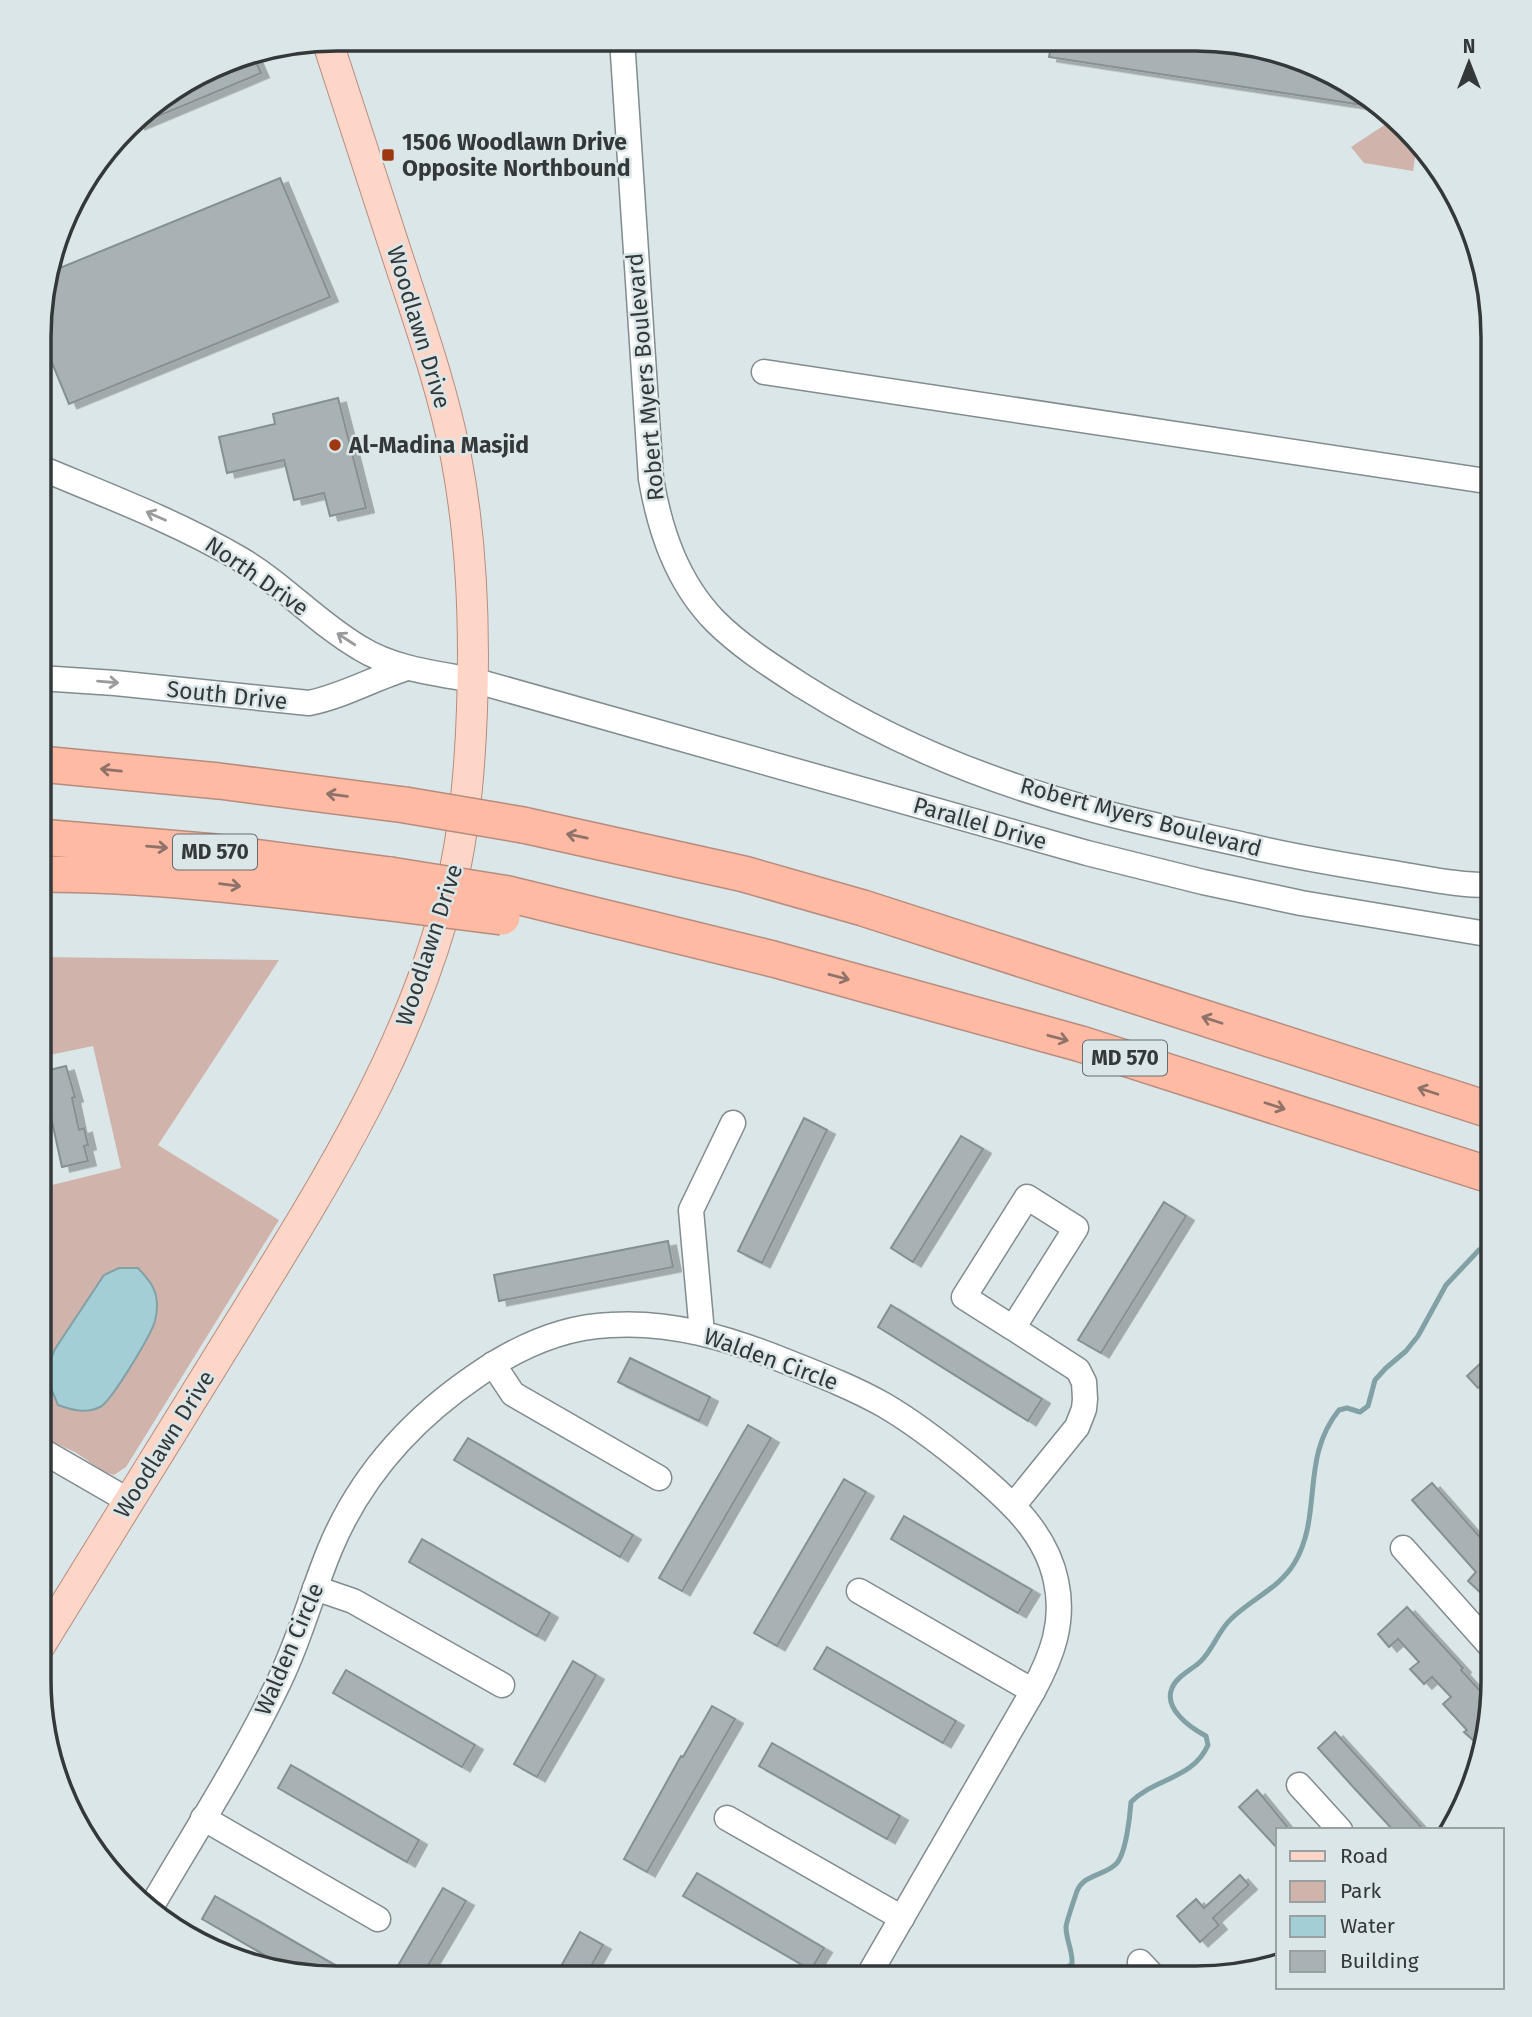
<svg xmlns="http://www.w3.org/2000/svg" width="1532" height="2017" font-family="'Fira Sans',sans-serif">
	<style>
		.green { fill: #d0b4ab }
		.water { fill: #a4ced6; stroke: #82a1a7; stroke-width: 2 }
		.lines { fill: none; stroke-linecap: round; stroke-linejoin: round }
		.stream { stroke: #82a1a7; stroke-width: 5 }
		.building { fill: #a8b2b4; stroke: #869092; stroke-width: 2; filter: url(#shadow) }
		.minor-casing { stroke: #828c8e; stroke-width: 27 }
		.major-casing { stroke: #b78c7e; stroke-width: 32 }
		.highway-casing { stroke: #b78c7e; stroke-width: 38 }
		.minor { stroke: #fff; stroke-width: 24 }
		.major { stroke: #fed6c8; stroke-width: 30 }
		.highway { stroke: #febaa3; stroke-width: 35 }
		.highway-bridge-casing { stroke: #b78c7e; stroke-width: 38; stroke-linecap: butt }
		.highway-bridge { stroke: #febaa3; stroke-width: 35 }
		.oneway { stroke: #9a9c9c }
		.oneway2 { stroke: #8f7269 }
		.poi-dot { fill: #9e3810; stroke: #dbe6e8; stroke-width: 2.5 }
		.labels { text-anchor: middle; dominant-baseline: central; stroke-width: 5; stroke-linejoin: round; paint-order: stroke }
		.shield { fill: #dbe6e8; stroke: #666c6e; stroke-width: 2 }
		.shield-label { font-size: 21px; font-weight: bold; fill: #343839 }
		.poi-label { font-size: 23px; font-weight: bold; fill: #343839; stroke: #dbe6e8; text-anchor: start }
		.street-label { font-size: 23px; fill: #343839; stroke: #dbe6e8 }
		.rim { fill: none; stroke: #343839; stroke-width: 3.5 }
	</style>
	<defs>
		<filter id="shadow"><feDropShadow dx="8" dy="4.5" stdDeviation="0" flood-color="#0004"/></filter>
	</defs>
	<rect width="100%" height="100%" fill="#dbe6e8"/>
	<g class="green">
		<path d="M1395 118 1418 139 1413 171 1364 163 1351 147Z"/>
		<path d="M40 957 279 960 158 1145 279 1220 126 1467 114 1475 104 1472 75 1452 39 1436V1208L47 1206 44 1187 121 1168 93 1046 40 1057Z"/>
	</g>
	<path class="water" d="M119 1268H138C148 1279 157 1288 157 1305 157 1309 156 1317 155 1321 151 1335 111 1402 100 1407 86 1414 72 1410 58 1405L45 1374 55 1349 104 1275Z"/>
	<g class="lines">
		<path class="stream" d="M1053 1978 1072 1964C1073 1951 1066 1940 1066 1927 1066 1923 1075 1897 1077 1891 1084 1874 1104 1876 1116 1864 1126 1854 1130 1816 1131 1802 1155 1778 1193 1779 1208 1745L1206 1736C1191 1728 1163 1709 1172 1688 1176 1677 1191 1670 1200 1662 1213 1650 1218 1631 1231 1619 1251 1599 1280 1588 1295 1562 1323 1514 1300 1458 1339 1410L1347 1408 1360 1412 1368 1406 1375 1380 1386 1368 1406 1351 1418 1336 1446 1285 1479 1250"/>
	</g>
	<g class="building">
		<path d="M1052 41H1234L1361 89 1382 108 1049 57Z"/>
		<path d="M252 53 261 73 137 125 135 119 140 112 241 54Z"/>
		<path d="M280 178 330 297 69 404 41 336V298L50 272Z"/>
		<path d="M338 398 366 508 330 516 324 493 294 500 284 460 227 473 219 437 275 424 273 414Z"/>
		<path d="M66 1066 75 1097 72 1098 79 1130 84 1128 88 1145 84 1146 88 1161 62 1167 41 1072Z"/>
		<path d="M804 1118 827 1130 762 1263 738 1251Z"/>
		<path d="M961 1136 983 1149 913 1262 891 1248Z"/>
		<path d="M1164 1202 1186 1216 1101 1353 1078 1340Z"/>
		<path d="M668 1241 673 1267 499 1301 494 1275Z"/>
		<path d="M891 1305 1042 1399 1028 1421 878 1327Z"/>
		<path d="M630 1358 710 1397 699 1421 618 1382Z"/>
		<path d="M1483 1361 1493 1372V1395L1483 1384 1478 1388 1467 1376Z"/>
		<path d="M748 1425 771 1438 682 1591 659 1578Z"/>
		<path d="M468 1438 633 1535 620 1557 454 1460Z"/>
		<path d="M844 1479 866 1492 777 1646 754 1633Z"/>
		<path d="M1432 1483 1493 1552V1586L1484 1596 1468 1581 1476 1572 1412 1500Z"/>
		<path d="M904 1516 1032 1590 1018 1613 891 1539Z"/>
		<path d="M422 1539 550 1613 537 1636 409 1562Z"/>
		<path d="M1407 1607 1463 1668 1461 1670 1492 1704 1483 1749 1464 1732 1467 1730 1443 1704 1451 1697 1432 1677 1424 1684 1410 1669 1419 1662 1398 1639 1389 1647 1378 1634Z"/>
		<path d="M827 1647 956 1721 943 1743 814 1669Z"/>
		<path d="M573 1661 596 1675 537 1777 514 1764Z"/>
		<path d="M346 1670 475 1745 462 1767 333 1693Z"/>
		<path d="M712 1706 735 1719 647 1872 624 1859 681 1756 683 1757Z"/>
		<path d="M1335 1732 1366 1766 1424 1830H1393L1355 1789 1318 1748Z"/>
		<path d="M772 1743 900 1816 887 1839 759 1766Z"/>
		<path d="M291 1765 419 1840 407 1862 278 1788Z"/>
		<path d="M1257 1790 1290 1830H1278V1849L1239 1807Z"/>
		<path d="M697 1873 824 1948 811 1970 683 1896Z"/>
		<path d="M1240 1875 1249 1885 1213 1918 1219 1925 1200 1942 1177 1916 1196 1899 1204 1908Z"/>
		<path d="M443 1888 466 1901 422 1976H392Z"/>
		<path d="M215 1896 354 1976H301L202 1919Z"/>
		<path d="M580 1932 603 1945 585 1977H555Z"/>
	</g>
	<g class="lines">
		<g class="minor-casing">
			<g id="minor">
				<path d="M622 39 651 479C660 531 677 582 715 621 741 647 773 667 804 687 893 743 993 783 1094 810 1145 824 1197 834 1249 846 1298 858 1349 866 1399 874 1430 879 1462 886 1493 885"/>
				<path d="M764 372 1493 482"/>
				<path d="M41 468C108 496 177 522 240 559 283 584 317 623 360 648 394 669 435 673 473 680L1087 853 1203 882 1301 903 1493 935"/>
				<path d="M40 678 115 683 309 703C344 696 374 678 407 668"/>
				<path d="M1013 1328 964 1297 1027 1197 1076 1228 1013 1328 1078 1370 1084 1382 1085 1399 1084 1409 1077 1427 1013 1506"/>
				<path d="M702 1333 691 1210 733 1123"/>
				<path d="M493 1364 513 1394 659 1478"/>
				<path d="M39 1449 129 1501"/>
				<path d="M1403 1548 1493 1649"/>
				<path d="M315 1588 353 1601 502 1685"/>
				<path d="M859 1591 1033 1691"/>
				<path d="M1299 1785 1340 1830"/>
				<path d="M203 1818 378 1919"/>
				<path d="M727 1818 902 1918"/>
				<path d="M150 1909C192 1837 238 1766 275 1690 298 1645 311 1595 330 1549 360 1477 412 1419 477 1375 516 1348 561 1327 610 1325 671 1321 728 1338 785 1361 818 1374 852 1387 884 1405 915 1423 943 1445 971 1468 1008 1499 1046 1532 1056 1581 1065 1622 1052 1656 1033 1691L867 1978"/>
				<path d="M1140 1962 1155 1978"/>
			</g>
		</g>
		<g class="major-casing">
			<path id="major" d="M39 1647C106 1538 173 1429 241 1320 325 1184 411 1048 450 891 465 831 470 770 472 709 475 624 472 540 456 457 443 391 421 328 400 264 376 189 351 115 327 40"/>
		</g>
		<g class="highway-casing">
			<g id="highway">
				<path d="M40 764 219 781 405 805"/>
				<path d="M523 825 744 874 863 908 1493 1111"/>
				<path d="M40 837 215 852 390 875"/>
				<path d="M40 874C155 874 269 889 383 902"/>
				<path d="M508 894 773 959 1081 1044 1493 1176"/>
			</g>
		</g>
		<use href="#minor" class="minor"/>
		<use href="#major" class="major"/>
		<use href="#highway" class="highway"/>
		<g class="highway-bridge-casing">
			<g id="highway-bridge">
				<path d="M405 805 523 825"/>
				<path d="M390 875 508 894"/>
				<path d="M383 902 502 917"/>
			</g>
		</g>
		<use href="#highway-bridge" class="highway-bridge"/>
	</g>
	<defs><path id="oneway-shaft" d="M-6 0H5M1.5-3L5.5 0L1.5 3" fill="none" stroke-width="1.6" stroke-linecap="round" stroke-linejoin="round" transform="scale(1.75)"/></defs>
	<g class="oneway">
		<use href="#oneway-shaft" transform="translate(156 516) rotate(-156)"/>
		<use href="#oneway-shaft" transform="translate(346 639) rotate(-147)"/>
		<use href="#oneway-shaft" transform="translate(108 682) rotate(5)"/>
	</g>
	<g class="oneway2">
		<use href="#oneway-shaft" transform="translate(111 770) rotate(-174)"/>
		<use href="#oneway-shaft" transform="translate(337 795) rotate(-172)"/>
		<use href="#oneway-shaft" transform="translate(577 836) rotate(-168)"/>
		<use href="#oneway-shaft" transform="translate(157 847) rotate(5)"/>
		<use href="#oneway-shaft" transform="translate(230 885) rotate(7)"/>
		<use href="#oneway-shaft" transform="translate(839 977) rotate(15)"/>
		<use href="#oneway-shaft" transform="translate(1212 1020) rotate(-162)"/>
		<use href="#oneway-shaft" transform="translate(1058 1038) rotate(15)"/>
		<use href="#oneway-shaft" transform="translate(1428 1091) rotate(-162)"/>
		<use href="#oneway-shaft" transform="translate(1275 1106) rotate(18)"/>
	</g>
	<g class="poi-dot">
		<rect x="381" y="148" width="14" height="14" rx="3.5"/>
		<circle cx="335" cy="445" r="7"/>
	</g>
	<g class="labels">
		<g class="shield">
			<rect x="173" y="834.5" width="84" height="35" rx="5"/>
			<rect x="1083" y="1040.5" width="84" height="35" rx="5"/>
		</g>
		<g class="shield-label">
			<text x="215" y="852">MD 570</text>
			<text x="1125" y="1058">MD 570</text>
		</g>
		<g class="poi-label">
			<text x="402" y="142">1506 Woodlawn Drive<tspan x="402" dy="26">Opposite Northbound</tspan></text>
			<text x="349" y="445">Al-Madina Masjid</text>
		</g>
		<g class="street-label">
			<text transform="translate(419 327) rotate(73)">Woodlawn Drive</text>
			<text transform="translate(645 377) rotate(-95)">Robert Myers Boulevard</text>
			<text transform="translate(257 576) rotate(35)">North Drive</text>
			<text transform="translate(227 695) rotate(6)">South Drive</text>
			<text transform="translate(1141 817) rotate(15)">Robert Myers Boulevard</text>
			<text transform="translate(980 823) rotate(16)">Parallel Drive</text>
			<text transform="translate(429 945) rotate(-72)">Woodlawn Drive</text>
			<text transform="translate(771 1359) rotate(20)">Walden Circle</text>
			<text transform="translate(164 1444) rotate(-58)">Woodlawn Drive</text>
			<text transform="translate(289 1649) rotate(-67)">Walden Circle</text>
		</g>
	</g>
	<path d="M0 0H1532V2017H0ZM337 51H1195A286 286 0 0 1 1481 337V1680A286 286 0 0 1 1195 1966H337A286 286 0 0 1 51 1680V337A286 286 0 0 1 337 51Z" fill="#dbe6e8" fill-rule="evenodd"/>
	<path class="rim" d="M337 51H1195A286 286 0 0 1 1481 337V1680A286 286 0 0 1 1195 1966H337A286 286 0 0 1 51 1680V337A286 286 0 0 1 337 51Z"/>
	<rect x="1276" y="1828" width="228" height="161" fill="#dbe6e8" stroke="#98a0a2" stroke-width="2"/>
	<rect x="1290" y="1851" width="35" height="10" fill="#fed6c8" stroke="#98a0a2" stroke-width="2"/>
	<text x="1340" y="1863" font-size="21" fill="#343839">Road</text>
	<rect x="1290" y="1881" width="35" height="21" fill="#d0b4ab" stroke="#98a0a2" stroke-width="2"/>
	<text x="1340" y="1898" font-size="21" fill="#343839">Park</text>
	<rect x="1290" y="1916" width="35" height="21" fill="#a4ced6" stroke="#98a0a2" stroke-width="2"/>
	<text x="1340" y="1933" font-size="21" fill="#343839">Water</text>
	<rect x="1290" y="1951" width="35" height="21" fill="#a8b2b4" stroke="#98a0a2" stroke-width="2"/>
	<text x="1340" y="1968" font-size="21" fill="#343839">Building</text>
	<g transform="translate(1469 63)" stroke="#dbe6e8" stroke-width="5" paint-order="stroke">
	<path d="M0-5L12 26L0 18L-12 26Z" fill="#343839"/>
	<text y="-10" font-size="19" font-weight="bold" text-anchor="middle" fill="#343839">N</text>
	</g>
</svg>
